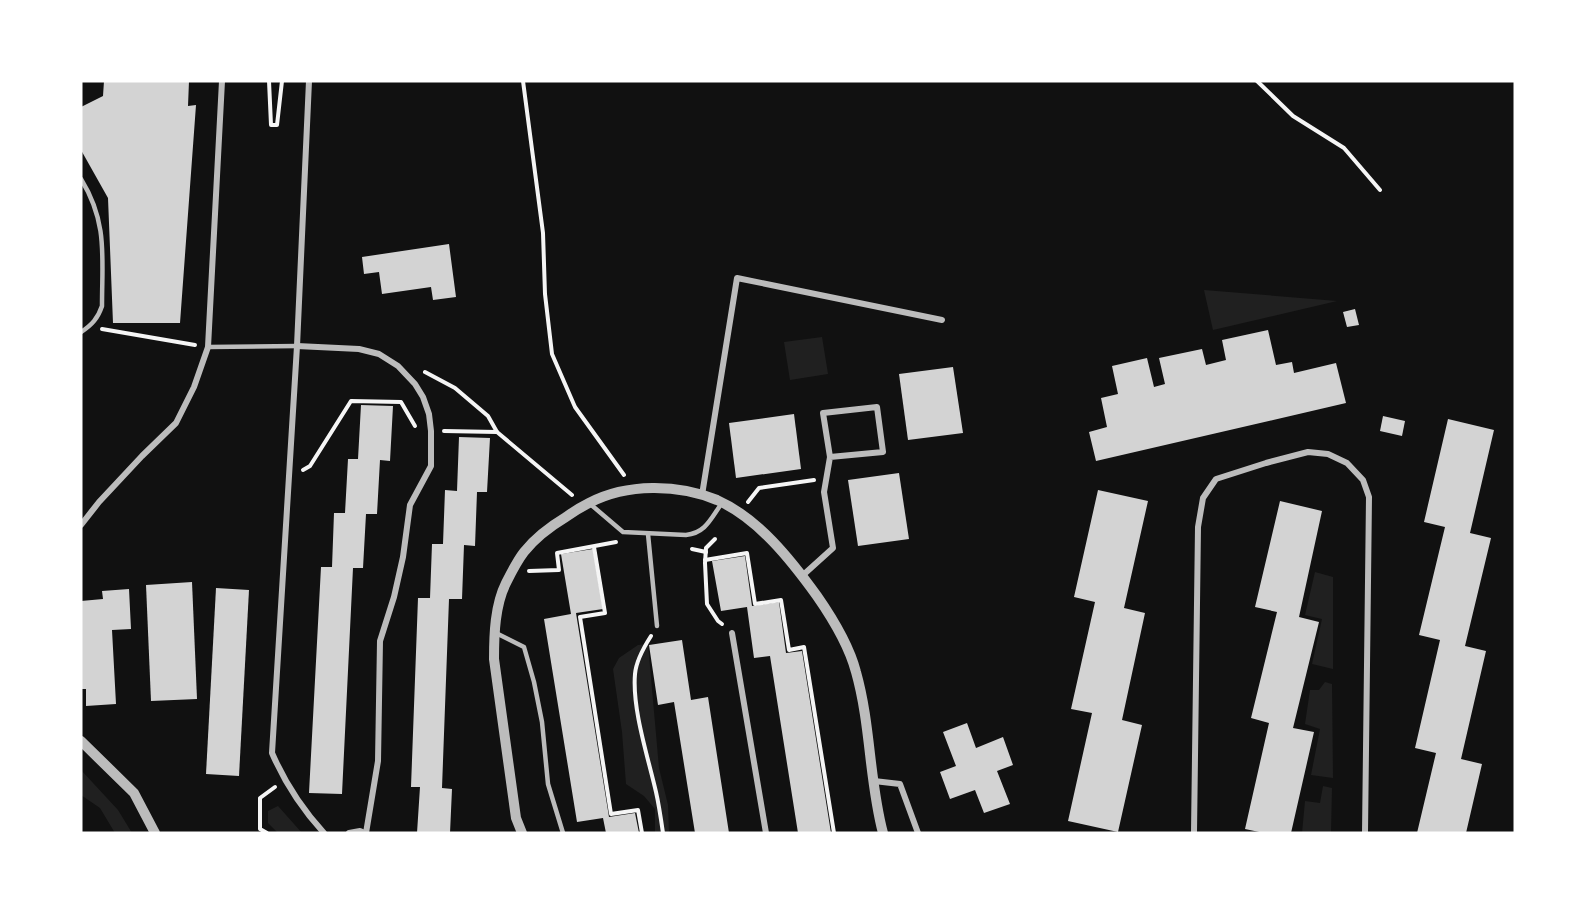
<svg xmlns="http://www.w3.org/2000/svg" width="1596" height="914" font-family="Figtree,sans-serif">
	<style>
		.green { fill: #202020 }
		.building { fill: #d3d3d3 }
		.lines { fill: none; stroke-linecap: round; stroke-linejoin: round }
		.path { stroke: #f5f5f5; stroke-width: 4 }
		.service { stroke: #bcbcbc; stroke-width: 4.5 }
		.minor { stroke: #bcbcbc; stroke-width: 6 }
		.tertiary { stroke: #bcbcbc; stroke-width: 10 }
	</style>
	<rect width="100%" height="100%" fill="#111"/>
	<g class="green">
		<path d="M1204 290 1337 301 1213 330Z"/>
		<path d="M822 337 828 374 790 380 784 342Z"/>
		<path d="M1315 572 1333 577V669L1312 664 1322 619 1305 615Z"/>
		<path d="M648 644 659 768 668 805 669 833H655V809L644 796 626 784 622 732 613 669 619 658 638 645Z"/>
		<path d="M1325 682 1332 684 1333 778 1311 775 1320 729 1305 724 1310 690H1319Z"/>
		<path d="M81 770 118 810 132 833H115L100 808 81 795Z"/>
		<path d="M1323 786 1332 788 1331 833H1302L1305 801 1320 803Z"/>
		<path d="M278 806 302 833H278L268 823V811Z"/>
	</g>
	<g class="building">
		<path d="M104 81H189L188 106 196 105 180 323H113L108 198 81 150V107L103 96Z"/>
		<path d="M449 244 456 297 433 300 431 287 382 294 379 272 364 274 362 257Z"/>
		<path d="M1355 309 1359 325 1347 327 1343 312Z"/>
		<path d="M1268 330 1276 365 1292 362 1294 373 1336 363 1346 403 1096 461 1089 432 1107 427 1101 398 1118 394 1112 366 1147 358 1154 387 1165 384 1159 358 1202 349 1206 365 1226 360 1222 340Z"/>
		<path d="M953 367 963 433 908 440 899 374Z"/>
		<path d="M361 405 393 406 390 461 380 460 377 514H366L363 568H353L342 794 309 793 321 567H332L334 513H345L348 459H358Z"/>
		<path d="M794 414 801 469 736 478 729 423Z"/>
		<path d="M1383 416 1405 421 1402 436 1380 431Z"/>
		<path d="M1448 419 1494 430 1470 533 1491 538 1465 646 1486 651 1461 759 1482 764 1466 833H1417L1436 753 1415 748 1440 640 1419 635 1445 527 1424 522Z"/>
		<path d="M459 437 490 438 487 492H477L475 546 464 545 462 599H449L442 788 452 789 450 833H417L420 787H411L418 598H430L432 544H443L445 490 457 491Z"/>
		<path d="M899 473 909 539 858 546 848 480Z"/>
		<path d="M1098 490 1148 501 1124 608 1145 613 1122 720 1142 725 1118 832 1068 821 1092 713 1071 709 1095 602 1074 597Z"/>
		<path d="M1280 501 1322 511 1299 617 1319 622 1293 728 1314 732 1291 833H1264L1245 829 1269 723 1251 718 1277 612 1255 607Z"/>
		<path d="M593 549 603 609 576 613 609 817 635 813 639 833H606L603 818 577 822 544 619 571 614 561 554Z"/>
		<path d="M745 556 752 606 779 602 786 653 802 651 831 833H798L770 656 754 658 747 607 721 611 712 561Z"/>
		<path d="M192 582 197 699 151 701 146 585Z"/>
		<path d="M216 588 249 590 239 776 206 774Z"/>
		<path d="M129 589 131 629 112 630 116 704 86 706V689H81V601L103 599 102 591Z"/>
		<path d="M682 640 691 700 708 697 729 833H695L674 702 658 705 649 645Z"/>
		<path d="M967 723 976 748 1003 737 1013 765 997 771 1010 804 984 813 975 790 950 799 940 772 956 766 943 732Z"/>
	</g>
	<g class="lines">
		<g class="path">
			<path d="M269 81 271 125H277L282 81"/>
			<path d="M523 81 543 233 545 294 552 354 575 407 624 475"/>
			<path d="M1257 81 1293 116 1344 148 1380 190"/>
			<path d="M102 329 195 345"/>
			<path d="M425 372 455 388 488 416 497 432 572 495"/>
			<path d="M444 431 497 432"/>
			<path d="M303 470 310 466 351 401 401 402 415 426"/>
			<path d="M748 502 759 488 814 480"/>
			<path d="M715 539 706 548 705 563 707 604 718 621 722 624"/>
			<path d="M594 547 605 613 580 617 611 814 638 810 642 833"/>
			<path d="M692 549 706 552"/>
			<path d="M705 560 747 553 755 604 781 600 789 650 804 647 834 833"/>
			<path d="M529 571 559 570 557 553 616 542"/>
			<path d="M651 636C644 647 636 661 635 674 632 709 648 757 656 792 659 805 661 819 663 833"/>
			<path d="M267 833 260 829V798L275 787"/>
		</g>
		<g class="service">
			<path d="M81 179C108 223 102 257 102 306 98 318 92 325 81 332"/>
			<path d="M208 347 297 346"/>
			<path d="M589 503 623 532 686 535C706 533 711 518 722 503"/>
			<path d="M648 534 657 626"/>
			<path d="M496 633 524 647 534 682 542 722 548 784 563 833"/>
		</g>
		<g class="minor">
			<path d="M309 81 297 346 272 753C285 783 302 809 324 833"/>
			<path d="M297 346 359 349 379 354 398 366 415 384 423 397 429 414 431 431V466L410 505 403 557 394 597 380 641 378 761 366 833"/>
			<path d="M702 495 737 278 942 320"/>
			<path d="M81 525 99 502 142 456 176 423 194 387 208 347 222 81"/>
			<path d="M802 576 833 548 824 492 830 457 823 413 877 407 883 452 830 457"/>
			<path d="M732 633 766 833"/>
			<path d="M874 781 900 784 918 833"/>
			<path d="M349 833 360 831 365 833"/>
			<path d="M1194 833 1198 527 1203 498 1216 479 1266 463 1308 452 1328 454 1347 463 1363 480 1369 497 1365 833"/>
		</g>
		<g class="tertiary">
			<path d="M81 741 134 793 155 833"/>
			<path d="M522 833 516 818 494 659C494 634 495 605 506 583 511 573 517 561 524 552 535 538 551 526 566 517 573 512 581 507 589 503 627 483 678 484 717 500 758 518 791 560 817 596 833 619 849 645 856 672 871 725 869 781 883 833"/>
		</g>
	</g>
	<rect width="1596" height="914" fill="none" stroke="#ffffff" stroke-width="165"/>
</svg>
